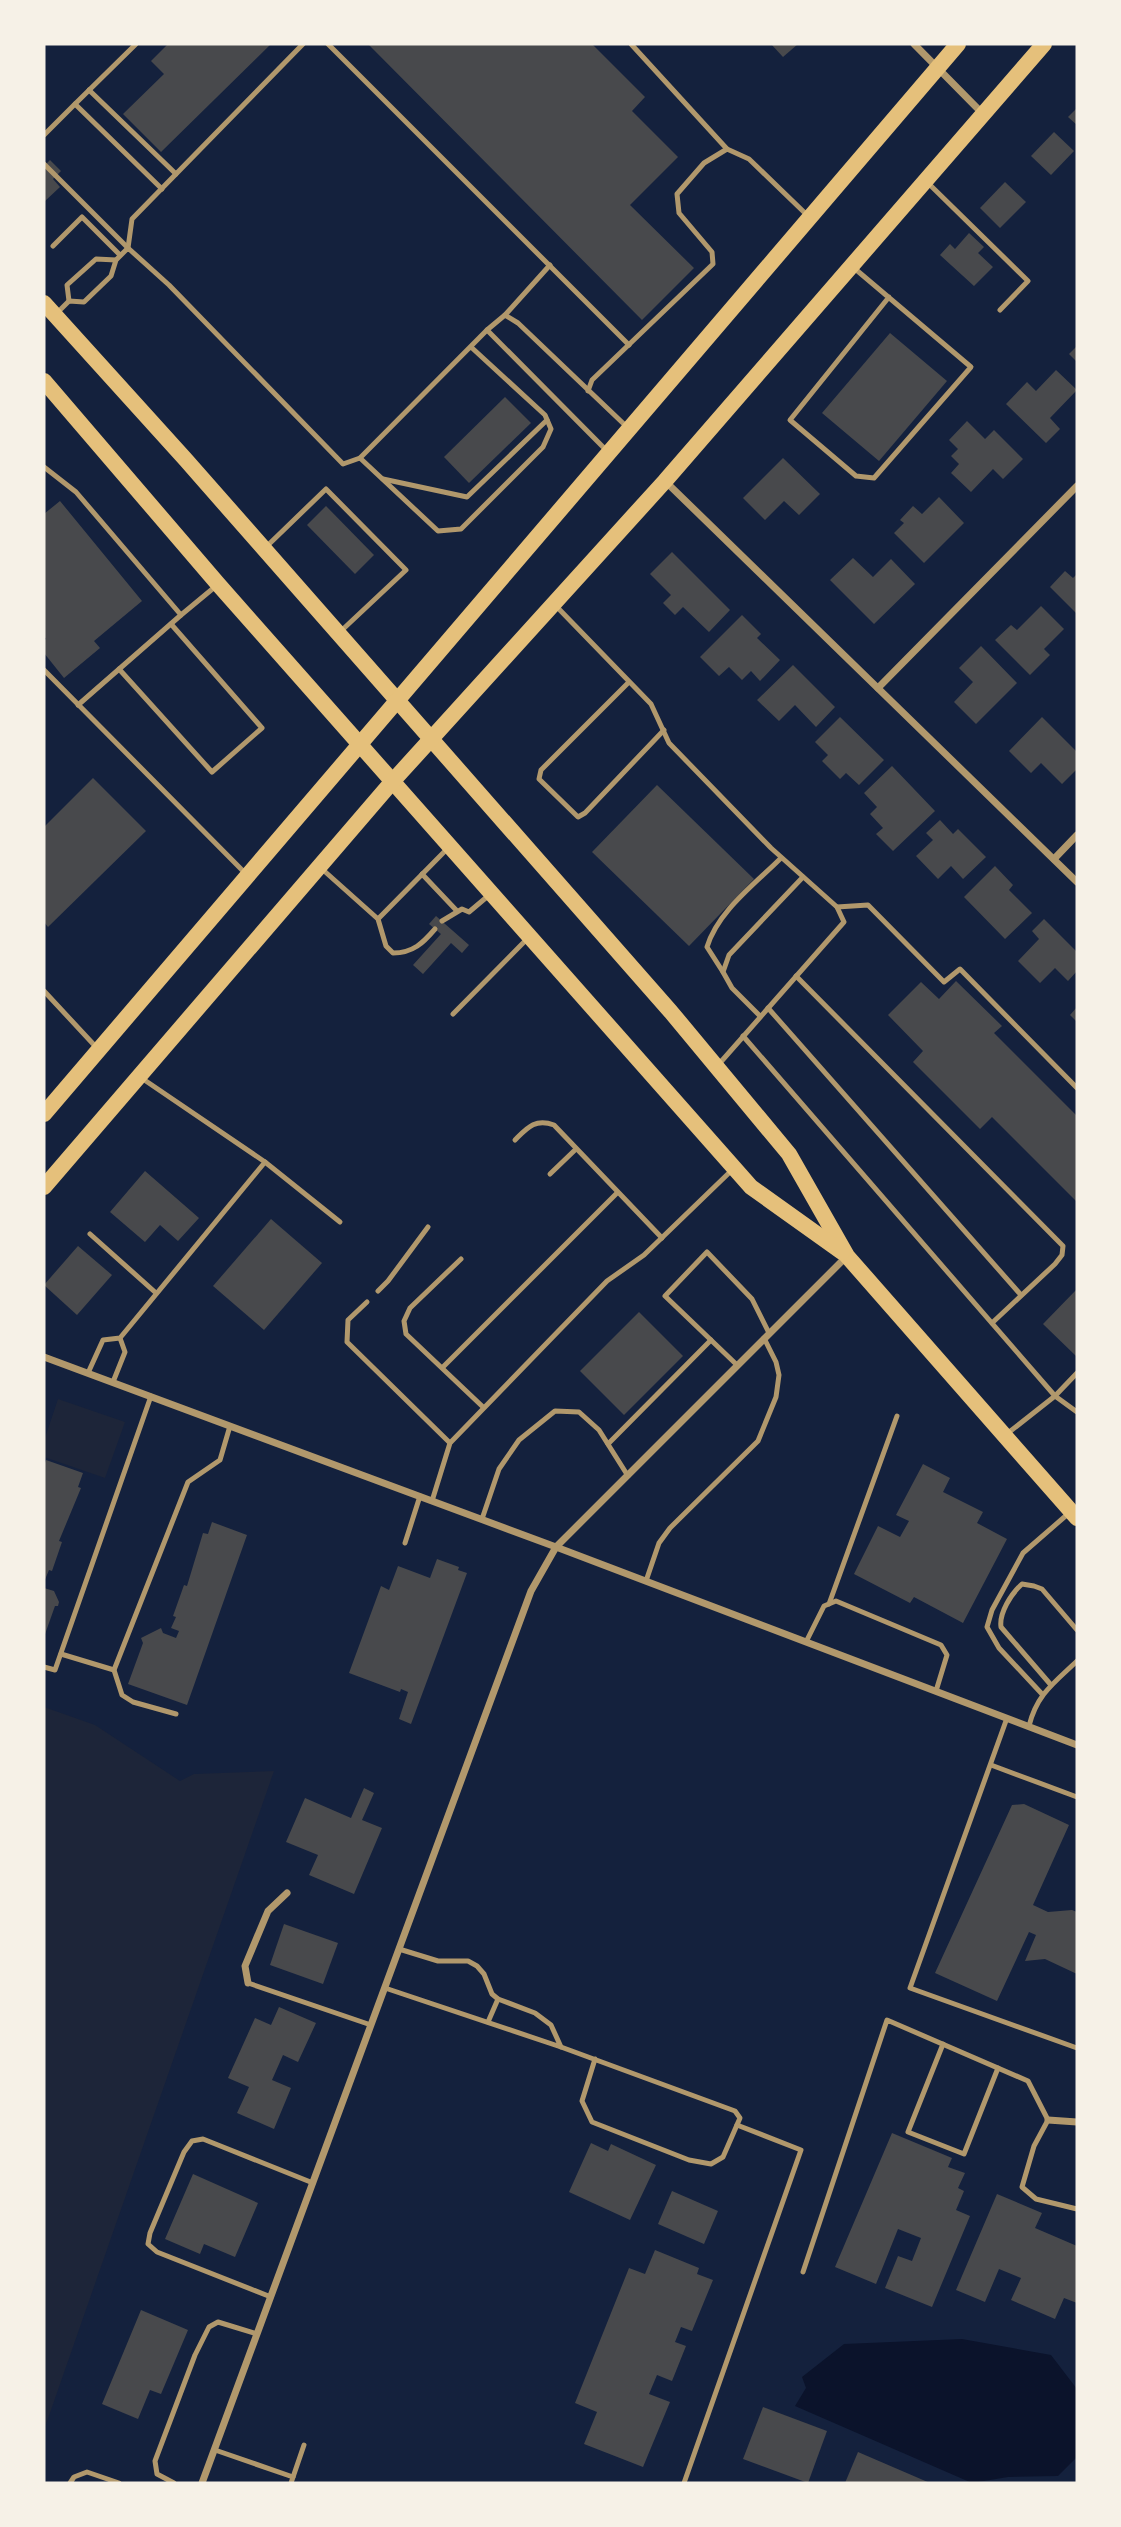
<svg xmlns="http://www.w3.org/2000/svg" width="1121" height="2527" font-family="Rubik,sans-serif">
	<style>
		.green { fill: #1d2539 }
		.water { fill: #0b132b }
		.building { fill: #48494c }
		.lines { fill: none; stroke-linecap: round; stroke-linejoin: round }
		.service { stroke: #b1986c; stroke-width: 5 }
		.minor { stroke: #b1986c; stroke-width: 7 }
		.primary { stroke: #e5c07b; stroke-width: 16 }
	</style>
	<rect width="100%" height="100%" fill="#14213d"/>
	<g class="green">
		<path d="M58 1399 125 1422 105 1478 44 1457V1441Z"/>
		<path d="M44 1707 95 1725 180 1781 194 1774 274 1771 44 2430Z"/>
	</g>
	<path class="water" d="M962 2339 1051 2355 1077 2389V2457L1058 2476 1008 2477 972 2483 795 2406 806 2388 802 2377 844 2344Z"/>
	<g class="building">
		<path d="M168 44H271L161 152 123 114 164 74 151 61Z"/>
		<path d="M368 44H592L645 97 632 111 678 157 630 205 694 268 642 320Z"/>
		<path d="M771 44H798L783 57Z"/>
		<path d="M1077 108V125L1068 117Z"/>
		<path d="M1054 132 1074 151 1051 175 1031 156Z"/>
		<path d="M50 160 61 171 53 179 60 187 44 202V166Z"/>
		<path d="M1005 182 1026 202 1000 228 980 208Z"/>
		<path d="M969 233 984 247 978 253 993 267 974 286 940 255 950 244 955 249Z"/>
		<path d="M890 333 947 381 879 461 822 413Z"/>
		<path d="M1077 346V362L1069 354Z"/>
		<path d="M1056 370 1077 390 1050 418 1060 429 1046 443 1006 404 1027 382 1036 391Z"/>
		<path d="M505 397 531 423 469 483 444 457Z"/>
		<path d="M967 421 985 439 994 430 1023 459 1003 479 993 469 971 492 951 473 959 464 951 456 958 449 949 440Z"/>
		<path d="M783 458 820 494 799 515 784 501 765 520 743 498Z"/>
		<path d="M939 497 964 523 924 563 894 533 904 523 900 520 913 506 922 514Z"/>
		<path d="M60 501 142 601 94 641 100 648 64 678 44 653V640L46 639 44 636V514Z"/>
		<path d="M326 506 374 555 355 574 307 525Z"/>
		<path d="M672 552 730 610 709 632 683 607 675 615 663 603 671 595 650 574Z"/>
		<path d="M853 558 873 577 891 559 915 584 874 624 830 580Z"/>
		<path d="M1065 571 1073 578 1077 574V614L1050 587Z"/>
		<path d="M1041 606 1064 629 1044 649 1050 655 1030 675 995 640 1011 625 1017 630Z"/>
		<path d="M742 615 761 634 757 638 780 660 760 681 751 671 742 680 729 667 719 676 700 657Z"/>
		<path d="M981 646 1017 683 976 724 954 702 973 682 959 668Z"/>
		<path d="M793 665 835 707 816 727 795 705 779 721 757 700Z"/>
		<path d="M840 717 884 760 859 785 846 773 840 779 822 761 828 755 815 742Z"/>
		<path d="M1042 717 1077 752V769L1062 784 1041 763 1031 773 1009 751Z"/>
		<path d="M892 766 935 811 893 851 876 834 883 828 870 814 877 807 864 793Z"/>
		<path d="M93 778 146 831 48 927 44 922V827Z"/>
		<path d="M657 785 754 879 689 946 592 852Z"/>
		<path d="M940 820 953 834 958 829 986 857 963 879 951 866 938 879 916 856 933 840 926 833Z"/>
		<path d="M995 866 1013 885 1009 890 1032 913 1005 939 964 897Z"/>
		<path d="M436 916 469 945 462 953 451 943 423 974 413 965 441 934 429 924Z"/>
		<path d="M1044 919 1077 952V971L1068 981 1055 968 1040 983 1018 961 1039 939 1032 931Z"/>
		<path d="M956 981 1002 1026 994 1033 1077 1116V1202L992 1117 980 1129 913 1062 923 1051 888 1015 921 982 939 999Z"/>
		<path d="M1077 1007V1022L1070 1015Z"/>
		<path d="M145 1171 199 1218 178 1241 160 1225 145 1242 110 1212Z"/>
		<path d="M271 1219 322 1263 264 1330 213 1286Z"/>
		<path d="M78 1246 112 1275 77 1315 44 1285Z"/>
		<path d="M1077 1289V1357L1043 1324Z"/>
		<path d="M639 1312 683 1356 624 1415 580 1371Z"/>
		<path d="M46 1460 83 1473 78 1487 81 1488 59 1541 62 1542 52 1571 49 1570 44 1582V1466Z"/>
		<path d="M923 1464 950 1478 943 1492 983 1512 977 1523 1007 1539 963 1623 914 1597 910 1603 854 1574 878 1526 900 1537 909 1521 896 1515Z"/>
		<path d="M212 1522 247 1535 187 1705 128 1684 143 1643 141 1638 161 1628 163 1633 176 1638 179 1631 171 1628 176 1617 173 1616 184 1585 187 1586 203 1533 208 1534Z"/>
		<path d="M437 1559 459 1567 458 1570 467 1573 411 1724 399 1719 408 1692 401 1689 400 1692 349 1673 381 1586 389 1590 398 1566 430 1578Z"/>
		<path d="M44 1588 54 1591 59 1602 58 1606H55L44 1637Z"/>
		<path d="M364 1788 374 1793 362 1820 382 1828 354 1894 309 1875 318 1855 286 1842 305 1798 351 1818Z"/>
		<path d="M1024 1804 1069 1825 1033 1905 1048 1912 1072 1910 1077 1912V1974L1045 1959 1025 1961 1036 1935 1029 1932 997 2001 935 1973 1012 1805Z"/>
		<path d="M284 1924 338 1943 323 1984 270 1965Z"/>
		<path d="M279 2007 316 2023 298 2062 283 2055 272 2080 291 2088 274 2129 237 2113 249 2087 228 2078 255 2018 271 2025Z"/>
		<path d="M892 2133 952 2158 948 2167 965 2173 958 2188 964 2191 956 2210 970 2216 932 2307 885 2288 898 2256 912 2261 921 2238 898 2229 876 2284 835 2267Z"/>
		<path d="M591 2143 608 2151 611 2144 656 2165 630 2220 569 2192Z"/>
		<path d="M193 2174 258 2203 235 2257 204 2244 200 2254 165 2239Z"/>
		<path d="M672 2191 718 2211 704 2244 658 2224Z"/>
		<path d="M997 2194 1042 2213 1035 2228 1077 2246V2303L1064 2298 1055 2319 1011 2300 1021 2278 999 2269 985 2302 956 2290Z"/>
		<path d="M655 2250 699 2268 697 2274 713 2280 692 2331 681 2327 675 2342 686 2346 672 2381 657 2375 649 2394 670 2402 643 2467 584 2444 597 2412 575 2403 629 2268 645 2274Z"/>
		<path d="M141 2310 188 2330 161 2394 150 2390 138 2419 102 2404Z"/>
		<path d="M763 2407 827 2431 808 2483 743 2459Z"/>
		<path d="M858 2452 930 2483H845Z"/>
	</g>
	<g class="lines">
		<g class="service">
			<path d="M136 44 75 104 162 189"/>
			<path d="M328 44 629 345"/>
			<path d="M631 44 727 149"/>
			<path d="M89 90 176 174"/>
			<path d="M44 135 75 104"/>
			<path d="M44 164 128 248"/>
			<path d="M928 183 1028 281 1000 310"/>
			<path d="M53 246 82 217 120 255"/>
			<path d="M128 248 132 219 303 44"/>
			<path d="M854 268 971 367 874 478 856 476 790 420 889 297"/>
			<path d="M69 301 67 285 96 259 116 260"/>
			<path d="M57 313 69 301 84 302 111 276 116 260 128 248 169 285 343 464 360 458"/>
			<path d="M505 315 550 265"/>
			<path d="M487 330 608 452"/>
			<path d="M471 347 545 415 551 429 543 447 461 529 438 531 360 458 487 330 505 315 518 323 627 427"/>
			<path d="M588 391 592 380 713 264 712 252 679 213 677 194 704 163 727 149 749 159 807 215"/>
			<path d="M44 467 76 492 181 615 216 586"/>
			<path d="M383 479 467 497 547 420"/>
			<path d="M265 548 326 489 406 570 341 631"/>
			<path d="M556 606 651 704 669 743 771 848 837 907 844 922 719 1064"/>
			<path d="M119 669 212 772 262 728 171 624"/>
			<path d="M44 670 245 873"/>
			<path d="M629 682 541 770 539 779 578 817 585 813 664 730"/>
			<path d="M78 705 181 615"/>
			<path d="M322 869 378 919 386 946 393 953C413 953 423 943 435 929"/>
			<path d="M422 874 457 911"/>
			<path d="M837 907 868 905 944 982 960 969 1077 1088"/>
			<path d="M378 919 447 849"/>
			<path d="M442 921 462 909 469 912 488 896"/>
			<path d="M723 972 707 947C718 911 755 884 781 858"/>
			<path d="M796 976 1063 1246 1062 1255 1055 1264 992 1323"/>
			<path d="M44 991 96 1047"/>
			<path d="M768 1008 1021 1295"/>
			<path d="M453 1014 527 939"/>
			<path d="M760 1016 732 988 723 972 729 955 803 877"/>
			<path d="M743 1036 1055 1396 1077 1373"/>
			<path d="M515 1140C527 1128 535 1118 554 1125L662 1238"/>
			<path d="M265 1162 340 1222"/>
			<path d="M550 1174 576 1149"/>
			<path d="M90 1234 156 1293"/>
			<path d="M461 1259 410 1308 404 1321 406 1334 483 1407"/>
			<path d="M378 1291 388 1281 428 1227"/>
			<path d="M367 1302 348 1320 347 1342 450 1443"/>
			<path d="M737 1365 665 1296 707 1252 752 1299 769 1333"/>
			<path d="M443 1367 617 1193"/>
			<path d="M88 1373 103 1340 120 1338 265 1162 140 1077"/>
			<path d="M113 1382 125 1352 120 1338"/>
			<path d="M1008 1433 1055 1396 1077 1412"/>
			<path d="M608 1444 711 1340"/>
			<path d="M432 1501 450 1443 607 1281 644 1255 732 1170"/>
			<path d="M482 1519 499 1469 519 1440 555 1411 579 1412 599 1430 628 1476"/>
			<path d="M405 1543 420 1496"/>
			<path d="M646 1581 659 1543 670 1528 758 1441 776 1397 779 1375 776 1362 764 1338"/>
			<path d="M829 1604 897 1416"/>
			<path d="M806 1642 824 1606 836 1601 941 1645 947 1655 936 1691"/>
			<path d="M61 1654 114 1670"/>
			<path d="M44 1667 55 1670 151 1396"/>
			<path d="M1051 1685 1001 1627C999 1613 1011 1594 1022 1584L1034 1586 1042 1589 1077 1630"/>
			<path d="M1042 1694 999 1648 987 1627 992 1610 1023 1553 1069 1513"/>
			<path d="M176 1714 133 1702 122 1695 114 1670 188 1482 220 1460 230 1426"/>
			<path d="M1007 1718 910 1988 1077 2048"/>
			<path d="M1029 1726C1037 1694 1054 1683 1077 1661"/>
			<path d="M991 1765 1077 1797"/>
			<path d="M248 1983 371 2025"/>
			<path d="M385 1988 561 2047 551 2025 535 2013 498 1999 492 1994 484 1974 477 1966 468 1961H438L399 1949"/>
			<path d="M488 2022 498 1999"/>
			<path d="M943 2044 908 2132 964 2154 998 2068"/>
			<path d="M561 2047 735 2111 740 2118 723 2157 711 2164 689 2160 592 2122 582 2101 595 2059"/>
			<path d="M803 2272 887 2020 1028 2081 1048 2120 1034 2146 1022 2187 1036 2199 1077 2209"/>
			<path d="M271 2297 157 2252 148 2244 150 2233 184 2152 192 2141 203 2139 313 2183"/>
			<path d="M215 2450 293 2477"/>
			<path d="M70 2483 74 2477 87 2472 119 2483"/>
			<path d="M174 2483 157 2474 155 2461 195 2355 209 2327 218 2322 257 2334"/>
			<path d="M291 2483 304 2445"/>
			<path d="M684 2483 801 2150 737 2125"/>
		</g>
		<g class="minor">
			<path d="M914 44 983 114"/>
			<path d="M666 482 1077 882"/>
			<path d="M878 688 1077 486"/>
			<path d="M1054 859 1077 835"/>
			<path d="M44 1357 556 1547 1077 1745"/>
			<path d="M248 1983 245 1966 268 1911 287 1893"/>
			<path d="M1048 2120 1077 2122"/>
			<path d="M202 2483 531 1591 556 1547 847 1256"/>
		</g>
		<g class="primary">
			<path d="M44 303 186 460 671 1012 789 1154 847 1256 1077 1518"/>
			<path d="M44 381 218 584 751 1187 842 1252"/>
			<path d="M44 1114 958 44"/>
			<path d="M44 1187 392 782 665 481 1044 44"/>
		</g>
	</g>
	<rect width="1121" height="2527" fill="none" stroke="#f6f1e7" stroke-width="91"/>
</svg>
